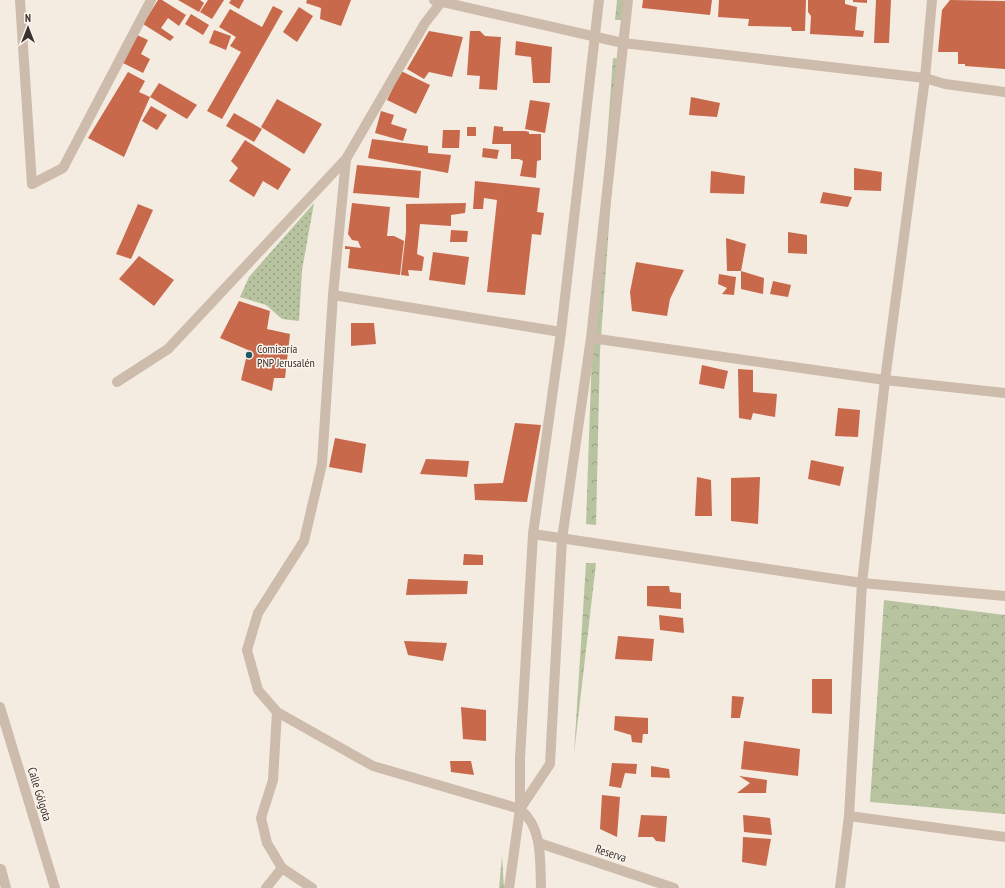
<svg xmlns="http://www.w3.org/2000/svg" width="1005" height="888" font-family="'PT Sans Narrow',sans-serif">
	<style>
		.grass { fill: url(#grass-dots) }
		.park { fill: url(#park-crowns) }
		.building { fill: #c8694b }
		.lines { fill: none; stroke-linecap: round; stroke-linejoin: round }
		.service { stroke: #cdbbac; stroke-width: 10 }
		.minor { stroke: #cdbbac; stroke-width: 10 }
		.tertiary { stroke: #cdbbac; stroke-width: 10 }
		.poi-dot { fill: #1f5a5e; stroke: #fbf5ee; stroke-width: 1.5 }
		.labels { text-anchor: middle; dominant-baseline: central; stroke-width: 3; stroke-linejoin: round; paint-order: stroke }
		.poi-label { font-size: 12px; fill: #3b302b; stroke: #fbf5ee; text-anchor: start }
		.street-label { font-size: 12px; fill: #3b302b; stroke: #fbf5ee }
	</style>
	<defs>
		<pattern id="grass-dots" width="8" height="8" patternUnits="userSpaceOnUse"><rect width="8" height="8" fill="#b8c4a0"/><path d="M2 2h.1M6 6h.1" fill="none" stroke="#97a083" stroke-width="1.8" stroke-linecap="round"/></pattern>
		<pattern id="park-crowns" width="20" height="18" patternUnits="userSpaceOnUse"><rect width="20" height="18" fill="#b8c4a0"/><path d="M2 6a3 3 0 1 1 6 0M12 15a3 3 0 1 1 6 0" fill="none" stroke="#97a083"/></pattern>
	</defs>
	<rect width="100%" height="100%" fill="#f4ebe1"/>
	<path class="grass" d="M314 203 302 270 299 321 282 319 266 305 240 297 249 277Z"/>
	<g class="park">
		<path d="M617 0H625L623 20H615Z"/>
		<path d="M613 58 621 59 600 351 596 525 586 524 592 351Z"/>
		<path d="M586 563H596L574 754Z"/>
		<path d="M884 600 1005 615V814L870 802Z"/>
		<path d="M502 856 504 888H499Z"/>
	</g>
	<g class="building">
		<path d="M158 0H162L186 15 179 26 168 18 161 28 174 37 170 41 143 24Z"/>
		<path d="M178 0H200L204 3 199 12Z"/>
		<path d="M208 0H224L212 19 200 12Z"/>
		<path d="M231 0H244L239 9 229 3Z"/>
		<path d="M307 0H351L341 26 320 19 321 8 306 3Z"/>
		<path d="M643 0H712L710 15 642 8Z"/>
		<path d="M719 0H806L805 31H792L791 27 748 26 749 19 718 17Z"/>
		<path d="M808 0H845V4L857 7 855 30 864 31 863 37 810 34 811 16 808 12Z"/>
		<path d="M853 0H867V3L853 2Z"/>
		<path d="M876 0H891L889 43H874Z"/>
		<path d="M950 0 1005 1V69L965 66V64H958V52H938L942 10Z"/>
		<path d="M273 6 283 11 222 119 207 111 241 52 230 46 236 37 219 27 230 9 262 27Z"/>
		<path d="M299 7 313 16 297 42 283 32Z"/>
		<path d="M191 14 209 25 203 35 185 24Z"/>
		<path d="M214 30 231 36 226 50 209 43Z"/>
		<path d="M429 31 463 37 452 77 429 72 424 79 407 69Z"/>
		<path d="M470 31H480L485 36 501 37 497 90 479 89 480 76 467 75Z"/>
		<path d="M137 35 148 40 141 54 150 59 143 73 123 63Z"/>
		<path d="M516 41 552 47 550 83H533L531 57 515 55Z"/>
		<path d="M401 71 430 85 416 114 387 100Z"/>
		<path d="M128 72 145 81 139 92 150 97 124 157 88 138Z"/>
		<path d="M159 83 197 105 187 119 150 97Z"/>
		<path d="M691 97 720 103 717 117 689 115Z"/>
		<path d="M277 99 322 124 304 154 261 127Z"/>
		<path d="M530 100 550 103 545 133 525 129Z"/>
		<path d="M151 106 167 115 157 130 142 121Z"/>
		<path d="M381 111 394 115 391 124 407 129 403 141 375 133Z"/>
		<path d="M234 113 262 129 254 142 226 126Z"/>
		<path d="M494 126 503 127V131H525L529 132V134H541V160L537 161 536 178 520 176 523 161 519 159H511V144H492Z"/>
		<rect x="467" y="127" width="9" height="9"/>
		<path d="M443 130H460L459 148H442Z"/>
		<path d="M372 139 428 146V153L451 155 448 173 368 158Z"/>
		<path d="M245 140 291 169 278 190 263 181 254 197 229 181 238 168 231 161Z"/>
		<path d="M483 148 499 150 497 159 482 157Z"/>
		<path d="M357 165 421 171 419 198 353 193Z"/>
		<path d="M854 168 882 172 881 191 854 190Z"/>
		<path d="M711 171 745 176 744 194 710 193Z"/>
		<path d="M475 181 540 188 537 212 544 213 541 235 532 234 525 295 487 292 497 200 484 198 483 209H473Z"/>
		<path d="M823 192 852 197 848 207 820 203Z"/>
		<path d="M352 203 390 207 387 236H394L404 241 400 275 348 268 350 249H345V246L361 248 358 241 352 240 348 234Z"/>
		<path d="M466 203 465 213 451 215V226L420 224 417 254 424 257 422 271 408 270 409 276 401 275 406 232V204Z"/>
		<path d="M138 204 153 210 131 259 116 254Z"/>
		<path d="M451 230 468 231 467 242H450Z"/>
		<path d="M788 232 807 235V254L788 253Z"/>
		<path d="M726 238 746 244 741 271H727Z"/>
		<path d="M433 252 469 257 465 285 429 280Z"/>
		<path d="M139 256 174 280 154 306 119 279Z"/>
		<path d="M636 262 684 270 670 299 667 316 632 311 630 292Z"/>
		<path d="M741 271 764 278 763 294 741 289Z"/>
		<path d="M719 274 736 277 734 295 722 294 727 288 718 284Z"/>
		<path d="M773 281 791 285 788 297 770 294Z"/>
		<path d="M239 301 270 311 267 329 290 334 285 378H274L272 391 241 380 248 350 220 338Z"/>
		<path d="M351 323H374L376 344 351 346Z"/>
		<path d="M702 365 728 371 724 389 699 384Z"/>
		<path d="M738 369 753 370V392L777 394 775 417 753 413 751 420 739 418Z"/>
		<path d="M838 408 860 410 858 437 835 436Z"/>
		<path d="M515 423 541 425 527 502 475 500 474 484 503 483Z"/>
		<path d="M335 438 366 444 362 473 329 467Z"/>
		<path d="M426 459 469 461 467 477 420 474Z"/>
		<path d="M811 460 844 467 840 486 808 479Z"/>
		<path d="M697 477 711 480 712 516H695Z"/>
		<path d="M760 477 758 524 731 521V478Z"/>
		<path d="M464 554 483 555V565H463Z"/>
		<path d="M408 579 468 581 467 594 406 595Z"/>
		<path d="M647 586H669L670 592 681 593V609L647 606Z"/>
		<path d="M659 615 683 618 684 633 660 630Z"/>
		<path d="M618 636 654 639 652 661 615 659Z"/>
		<path d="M404 641 447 643 443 661 408 655Z"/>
		<path d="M812 679H832V714L812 713Z"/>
		<path d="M732 696 744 697 740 718H731Z"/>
		<path d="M461 707 486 710V741L463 739Z"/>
		<path d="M615 716 648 718V734H643L642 743 632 742 631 735 614 730Z"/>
		<path d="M744 741 800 749 798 776 741 769Z"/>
		<path d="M450 761H471L474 775 451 772Z"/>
		<path d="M612 763 637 764 636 774 625 773 621 788 609 786Z"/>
		<path d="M651 766 669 769 670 778 651 777Z"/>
		<path d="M739 776 767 780 766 793H737L750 783Z"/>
		<path d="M602 795 620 797 617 837 600 829Z"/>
		<path d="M641 815 667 816 665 842 656 841 653 837H638Z"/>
		<path d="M743 815 770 818 772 835 744 832Z"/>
		<path d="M743 837 771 839 766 866 742 862Z"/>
	</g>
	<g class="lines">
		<g class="service">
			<path d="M20 0 32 184"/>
			<path d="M849 816 1005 837"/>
			<path d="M1 869 6 888"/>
		</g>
		<g class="minor">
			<path d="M434 0 623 43 925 78 945 84 1005 92"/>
			<path d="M443 0 425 23 346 159 333 295 322 464 304 541 258 613 247 650 258 690 277 712 373 766 520 809C543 828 540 860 541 888"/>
			<path d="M32 184 63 168 151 0"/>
			<path d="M333 295 561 332"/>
			<path d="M591 338 885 380 1005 393"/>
			<path d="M117 382 168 349 346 159"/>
			<path d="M533 534 862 583 1005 596"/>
			<path d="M0 707 55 888"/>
			<path d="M277 712 273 780 261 818 267 843 282 868 312 888"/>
			<path d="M539 843 674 888"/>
			<path d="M266 888 282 868"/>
			<path d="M840 888 849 816 862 583 885 380 925 78 932 0"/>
		</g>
		<g class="tertiary">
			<path d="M520 809 550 764 562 539 591 338 628 0"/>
			<path d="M509 888 520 809V758L533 534 561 332 599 0"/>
		</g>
	</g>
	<circle class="poi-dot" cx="249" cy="355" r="4"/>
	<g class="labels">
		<g class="poi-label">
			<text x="257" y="348">Comisaría<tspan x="257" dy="14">PNP Jerusalén</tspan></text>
		</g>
		<g class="street-label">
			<text transform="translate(40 794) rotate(73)">Calle Gólgota</text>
			<text transform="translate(611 853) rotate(18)">Reserva</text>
		</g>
	</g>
	<g transform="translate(28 28)" stroke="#fbf5ee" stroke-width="3" paint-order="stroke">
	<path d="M0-3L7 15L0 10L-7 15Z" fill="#3b302b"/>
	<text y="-6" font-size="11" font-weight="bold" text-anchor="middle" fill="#3b302b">N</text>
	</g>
</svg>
